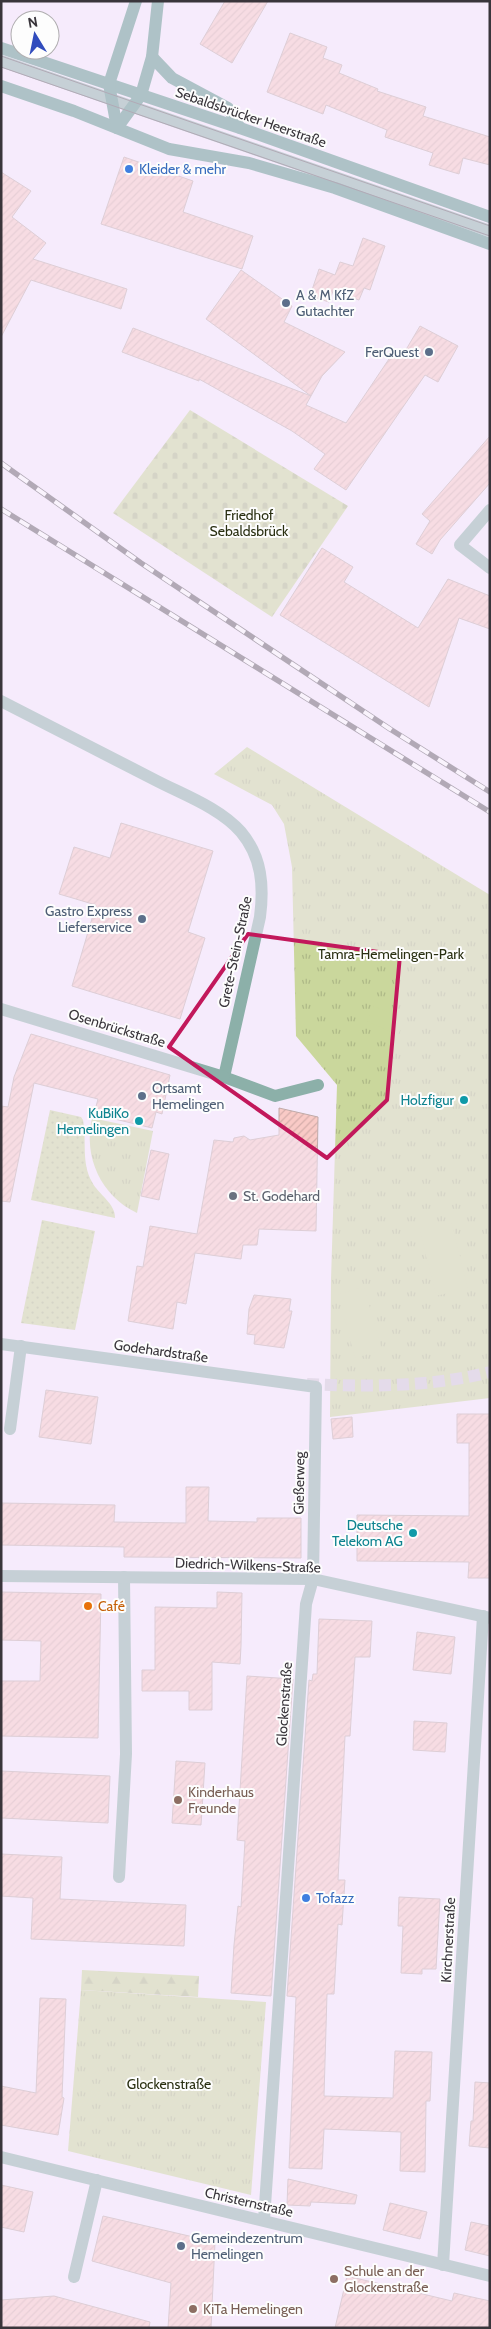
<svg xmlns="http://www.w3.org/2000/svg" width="491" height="2329" font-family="Cabin,sans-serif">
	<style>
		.grass { fill: url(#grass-dots) }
		.forest { fill: url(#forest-firs) }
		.cemetery { fill: url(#cemetery-stones) }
		.park { fill: url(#park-tufts) }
		.garden { fill: #cad79c }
		.building { fill: url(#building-hatch); stroke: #c0aba9 }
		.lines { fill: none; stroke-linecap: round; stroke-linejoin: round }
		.primary-tunnel { stroke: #cfc7d5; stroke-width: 12; stroke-dasharray: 12 6; stroke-linecap: butt }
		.service { stroke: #8cb0a9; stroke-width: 12 }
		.minor { stroke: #8cb0a9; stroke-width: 12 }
		.tertiary { stroke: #8cb0a9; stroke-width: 12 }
		.secondary { stroke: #589187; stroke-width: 12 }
		.tram { stroke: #5f5a62; stroke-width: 1 }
		.rail-casing { stroke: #5f5a62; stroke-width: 5.5 }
		.rail { stroke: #fdfdfd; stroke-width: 4; stroke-dasharray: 11; stroke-linecap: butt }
		.marked { fill: none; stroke: #c2185b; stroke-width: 4; stroke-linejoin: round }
		.shop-dot { fill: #3f7fe0; stroke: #fdfdfd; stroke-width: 2 }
		.service-dot { fill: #5c6f8a; stroke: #fdfdfd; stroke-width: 2 }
		.culture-dot { fill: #0f9aa8; stroke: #fdfdfd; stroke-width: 2 }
		.worship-dot { fill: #6b7280; stroke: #fdfdfd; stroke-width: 2 }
		.food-dot { fill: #e8710a; stroke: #fdfdfd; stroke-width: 2 }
		.education-dot { fill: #8d6e63; stroke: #fdfdfd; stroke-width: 2 }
		.labels { text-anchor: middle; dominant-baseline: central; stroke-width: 4; stroke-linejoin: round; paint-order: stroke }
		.street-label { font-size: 14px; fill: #39353b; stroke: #fdfdfd }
		.shop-label { font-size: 14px; fill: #366cbe; stroke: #fdfdfd; text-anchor: start }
		.service-label { font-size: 14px; fill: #4e5e75; stroke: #fdfdfd; text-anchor: start }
		.park-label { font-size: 14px; fill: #292f11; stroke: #fdfdfd }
		.culture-label { font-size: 14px; fill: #0d838f; stroke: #fdfdfd; text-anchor: end }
		.worship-label { font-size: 14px; fill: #5b616d; stroke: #fdfdfd; text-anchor: start }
		.food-label { font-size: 14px; fill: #c56008; stroke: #fdfdfd; text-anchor: start }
		.education-label { font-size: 14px; fill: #785e54; stroke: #fdfdfd; text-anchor: start }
	</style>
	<defs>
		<pattern id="grass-dots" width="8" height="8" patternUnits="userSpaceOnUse" patternTransform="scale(1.25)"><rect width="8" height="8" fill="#cad79c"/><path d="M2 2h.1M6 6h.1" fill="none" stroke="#aeb987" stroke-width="1.8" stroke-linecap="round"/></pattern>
		<pattern id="forest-firs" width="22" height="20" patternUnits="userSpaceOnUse" patternTransform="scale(1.25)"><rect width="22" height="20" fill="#cad79c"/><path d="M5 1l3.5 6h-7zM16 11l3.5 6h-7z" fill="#aeb987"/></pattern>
		<pattern id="cemetery-stones" width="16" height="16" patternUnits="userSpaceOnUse" patternTransform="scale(1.25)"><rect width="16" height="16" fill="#cad79c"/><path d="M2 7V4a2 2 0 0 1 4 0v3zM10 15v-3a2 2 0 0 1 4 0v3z" fill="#aeb987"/></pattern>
		<pattern id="park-tufts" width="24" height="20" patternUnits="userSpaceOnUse" patternTransform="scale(1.25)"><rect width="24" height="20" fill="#cad79c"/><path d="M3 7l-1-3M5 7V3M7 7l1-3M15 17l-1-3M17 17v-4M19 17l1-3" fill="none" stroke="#aeb987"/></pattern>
		<pattern id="building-hatch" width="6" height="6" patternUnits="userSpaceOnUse" patternTransform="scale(1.25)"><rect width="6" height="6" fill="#f9cac6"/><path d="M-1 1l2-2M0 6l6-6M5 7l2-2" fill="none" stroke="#d6aeab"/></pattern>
	</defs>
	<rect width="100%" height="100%" fill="#f5ebfc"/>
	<g class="grass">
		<path d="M50 1110 81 1117 83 1120C87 1142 81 1162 92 1182 98 1194 116 1204 115 1218L31 1200Z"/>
		<path d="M42 1220 95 1231 75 1330 21 1323Z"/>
	</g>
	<path class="forest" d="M82 1970 199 1976 198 1997 81 1990Z"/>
	<path class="cemetery" d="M190 410 348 506 272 617 113 513Z"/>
	<g class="park">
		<path d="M247 747 490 895V1398L330 1417 331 1280 337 1085 296 1036 292 867 284 824 272 805 214 774Z"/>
		<path d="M92 1118 153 1131 137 1213C101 1196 83 1157 92 1118Z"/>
		<path d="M81 1990 266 2002 251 2195 68 2151Z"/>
	</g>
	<g class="garden">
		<path d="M374 1006 405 1020 398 1035 367 1021Z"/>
		<path d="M451 1220 468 1288 436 1296 419 1228Z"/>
		<path d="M364 1287 382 1350 355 1358 338 1294Z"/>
	</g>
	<g class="building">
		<path d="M225 1H268L232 63 200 44Z"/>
		<path d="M290 33 327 47 323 58 342 65 339 73 378 89 377 91 426 107 423 116 490 137V165L463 158 459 174 429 165 433 153 385 137 387 130 326 105 323 114 267 92Z"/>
		<path d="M124 157 193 181 183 212 253 236 242 269 101 224Z"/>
		<path d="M1 172 31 191 12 217 46 243 33 259 127 289 121 309 31 280 1 337Z"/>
		<path d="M363 238 385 246 370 290 364 288 359 300 333 291 329 302 310 296 319 269 335 275 340 262 353 266Z"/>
		<path d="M241 270 292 306 284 322 345 352 322 376 306 405 346 423 393 353 401 358 420 326 458 346 438 382 425 375 346 490 314 469 325 454 292 431 199 379V381L122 352 133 328 311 396 206 319Z"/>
		<path d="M490 436V483L440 540 432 554 416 544 430 521 422 514Z"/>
		<path d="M322 548 353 567 344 582 418 628 448 579 490 596V629L459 618 429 707 280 615Z"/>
		<path d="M121 823 213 851 188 932 205 938 180 1019 72 986 96 905 59 894 74 847 110 858Z"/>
		<path d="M31 1034 170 1075 162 1114 156 1112 152 1128 94 1114 98 1099 34 1083 10 1202 1 1201V1106L8 1107 14 1077Z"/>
		<path d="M279 1108 318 1117 316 1231 259 1229 257 1245H243L241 1259 195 1253 186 1304 177 1302 173 1329 128 1321 137 1266 143 1267 150 1226 197 1234 214 1140 233 1142 234 1138 244 1136 250 1140 279 1135Z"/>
		<path d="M151 1150 169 1154 159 1200 141 1196Z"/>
		<path d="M254 1295 291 1299 289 1311H292L284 1348 254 1344 255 1335 247 1334 249 1309Z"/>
		<path d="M46 1390 98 1397 91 1444 39 1437Z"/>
		<path d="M457 1414H490V1578H468L469 1562 357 1561V1515L469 1516V1443H457Z"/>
		<path d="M352 1417 353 1437 333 1439 331 1419Z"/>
		<path d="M186 1487H209L208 1521 257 1522V1518H301V1558L124 1557V1547L1 1545V1503L115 1505 114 1522 186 1523Z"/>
		<path d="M1 1592 101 1594 98 1738 1 1736V1681H40L41 1641 1 1640Z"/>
		<path d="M217 1592 242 1593 241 1646 240 1664 212 1662V1710H189V1691H142V1670H155V1607L217 1608Z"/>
		<path d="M319 1619 372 1621 370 1657H355L350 1736H345L338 1880H345L342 1925 338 1924 334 1994H327L324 2096 393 2098 395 2051 432 2052 430 2101H426L425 2172 400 2171 401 2132 324 2129 322 2169 289 2168 296 1997 287 1996 309 1680 312 1681 313 1674H317Z"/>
		<path d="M417 1632 455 1637 451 1674 413 1670Z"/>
		<path d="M247 1676 293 1679 271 1996 231 1993 234 1945 238 1906 241 1907 245 1841 237 1840Z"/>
		<path d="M414 1721 447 1723 445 1752 413 1750Z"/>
		<path d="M176 1761 205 1763 201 1825 172 1823Z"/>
		<path d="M1 1771 110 1776 108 1823 1 1818Z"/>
		<path d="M1 1854 62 1857 60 1899 186 1905 184 1946 31 1939 33 1898 1 1896Z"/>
		<path d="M399 1897 440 1899 436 1969H422V1974L401 1973 403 1926H398Z"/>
		<path d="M40 1998 66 1999 62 2097 64 2098 58 2135 1 2125V2086L36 2093Z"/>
		<path d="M475 2082 490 2083V2148L469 2146 471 2121H473Z"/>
		<path d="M288 2179 357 2195 355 2204 311 2202 310 2206 287 2205Z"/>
		<path d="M1 2185 33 2192 24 2232 1 2227Z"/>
		<path d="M390 2203 427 2212 420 2239 383 2230Z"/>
		<path d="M103 2216 215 2242 211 2328H168L171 2283 92 2261Z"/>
		<path d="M471 2222 490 2226V2256L465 2250Z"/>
		<path d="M347 2276 452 2301 454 2293 490 2301V2328H335Z"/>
		<path d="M54 2296 150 2322 149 2328H1V2300Z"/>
	</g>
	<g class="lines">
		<path class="primary-tunnel" d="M307 1384C367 1387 431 1387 490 1372"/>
		<g class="service">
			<path d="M1 61 490 231"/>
			<path d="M10 1429 21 1346"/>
			<path d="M119 1877 126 1754 124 1577"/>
			<path d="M74 2277 97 2180"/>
		</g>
		<g class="minor">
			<path d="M490 510 460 545 490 568"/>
			<path d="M1 701C53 728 105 754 157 781 184 795 220 808 241 832 262 857 264 886 260 917L224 1077 275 1096 318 1085"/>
			<path d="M1 1009 224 1077"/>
			<path d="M1 1344 316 1387 313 1579 306 1604 264 2220"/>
			<path d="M1 1576 313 1579 490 1618"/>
			<path d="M443 2265 483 1616"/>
		</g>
		<path class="tertiary" d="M1 2157 490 2276"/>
		<g class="secondary">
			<path d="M1 48 240 128 490 217"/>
			<path d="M152 57 172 78 228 108 240 128"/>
			<path d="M1 86 74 111 169 149 249 163 335 188 490 244"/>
			<path d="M117 128 141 95 152 57 158 1"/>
			<path d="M117 128 109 84 136 1"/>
		</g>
		<g class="tram">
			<path d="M1 56 490 226"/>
			<path d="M1 67 490 236"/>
		</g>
		<g class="rail-casing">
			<g id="rail">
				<path d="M1 463 141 563 390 729 490 792"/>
				<path d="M1 509 490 812"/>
			</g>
		</g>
		<use href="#rail" class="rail"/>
	</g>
	<path d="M0 0H491V2329H0ZM248 934 400 955 387 1100 327 1158 169 1047Z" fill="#f5ebfc" fill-opacity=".55" fill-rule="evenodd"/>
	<path class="marked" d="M248 934 400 955 387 1100 327 1158 169 1047Z"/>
	<g class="shop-dot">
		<circle cx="129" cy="169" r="5"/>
		<circle cx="306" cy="1898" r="5"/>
	</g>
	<g class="service-dot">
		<circle cx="286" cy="303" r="5"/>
		<circle cx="429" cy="352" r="5"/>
		<circle cx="142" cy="919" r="5"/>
		<circle cx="142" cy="1096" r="5"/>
		<circle cx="181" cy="2246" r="5"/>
	</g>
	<g class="culture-dot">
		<circle cx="464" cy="1100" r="5"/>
		<circle cx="139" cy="1121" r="5"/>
		<circle cx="413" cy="1533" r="5"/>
	</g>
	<circle class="worship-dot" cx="233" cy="1196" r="5"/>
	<circle class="food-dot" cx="88" cy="1606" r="5"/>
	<g class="education-dot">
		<circle cx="178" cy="1800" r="5"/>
		<circle cx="334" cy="2279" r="5"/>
		<circle cx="193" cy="2309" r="5"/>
	</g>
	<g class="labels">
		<g class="street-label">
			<text transform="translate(251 117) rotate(19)">Sebaldsbrücker Heerstraße</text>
			<text transform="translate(235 952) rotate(-78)">Grete-Stein-Straße</text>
			<text transform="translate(117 1028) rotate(17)">Osenbrückstraße</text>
			<text transform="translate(161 1351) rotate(8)">Godehardstraße</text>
			<text transform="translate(299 1483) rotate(-89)">Gießerweg</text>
			<text transform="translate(248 1565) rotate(2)">Diedrich-Wilkens-Straße</text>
			<text transform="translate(284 1704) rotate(-86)">Glockenstraße</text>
			<text transform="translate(448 1940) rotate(-87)">Kirchnerstraße</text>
			<text transform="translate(249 2202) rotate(13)">Christernstraße</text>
		</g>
		<g class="shop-label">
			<text x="139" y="169">Kleider &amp; mehr</text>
			<text x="316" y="1898">Tofazz</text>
		</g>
		<g class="service-label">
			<text x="296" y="295">A &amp; M KfZ<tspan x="296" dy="16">Gutachter</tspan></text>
			<text x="419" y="352" text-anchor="end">FerQuest</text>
			<text x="132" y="911" text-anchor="end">Gastro Express<tspan x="132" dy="16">Lieferservice</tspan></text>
			<text x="152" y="1088">Ortsamt<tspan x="152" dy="16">Hemelingen</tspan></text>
			<text x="191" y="2238">Gemeindezentrum<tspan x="191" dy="16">Hemelingen</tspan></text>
		</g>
		<g class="park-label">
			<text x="249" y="515">Friedhof<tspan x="249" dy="16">Sebaldsbrück</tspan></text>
			<text x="391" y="954">Tamra-Hemelingen-Park</text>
			<text x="169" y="2084">Glockenstraße</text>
		</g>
		<g class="culture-label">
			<text x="454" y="1100">Holzfigur</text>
			<text x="129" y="1113">KuBiKo<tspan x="129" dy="16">Hemelingen</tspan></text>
			<text x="403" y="1525">Deutsche<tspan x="403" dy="16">Telekom AG</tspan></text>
		</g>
		<g class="worship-label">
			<text x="243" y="1196">St. Godehard</text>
		</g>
		<g class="food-label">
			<text x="98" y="1606">Café</text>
		</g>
		<g class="education-label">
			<text x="188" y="1792">Kinderhaus<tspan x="188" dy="16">Freunde</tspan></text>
			<text x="344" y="2271">Schule an der<tspan x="344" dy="16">Glockenstraße</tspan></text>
			<text x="203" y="2309">KiTa Hemelingen</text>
		</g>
	</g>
	<rect width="491" height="2329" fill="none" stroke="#39353b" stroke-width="5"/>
	<g transform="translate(35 35) rotate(350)"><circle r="24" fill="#fdfdfd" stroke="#afadaf"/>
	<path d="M0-4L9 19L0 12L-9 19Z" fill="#314cbd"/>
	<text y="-8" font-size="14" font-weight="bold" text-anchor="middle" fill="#39353b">N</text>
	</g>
</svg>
